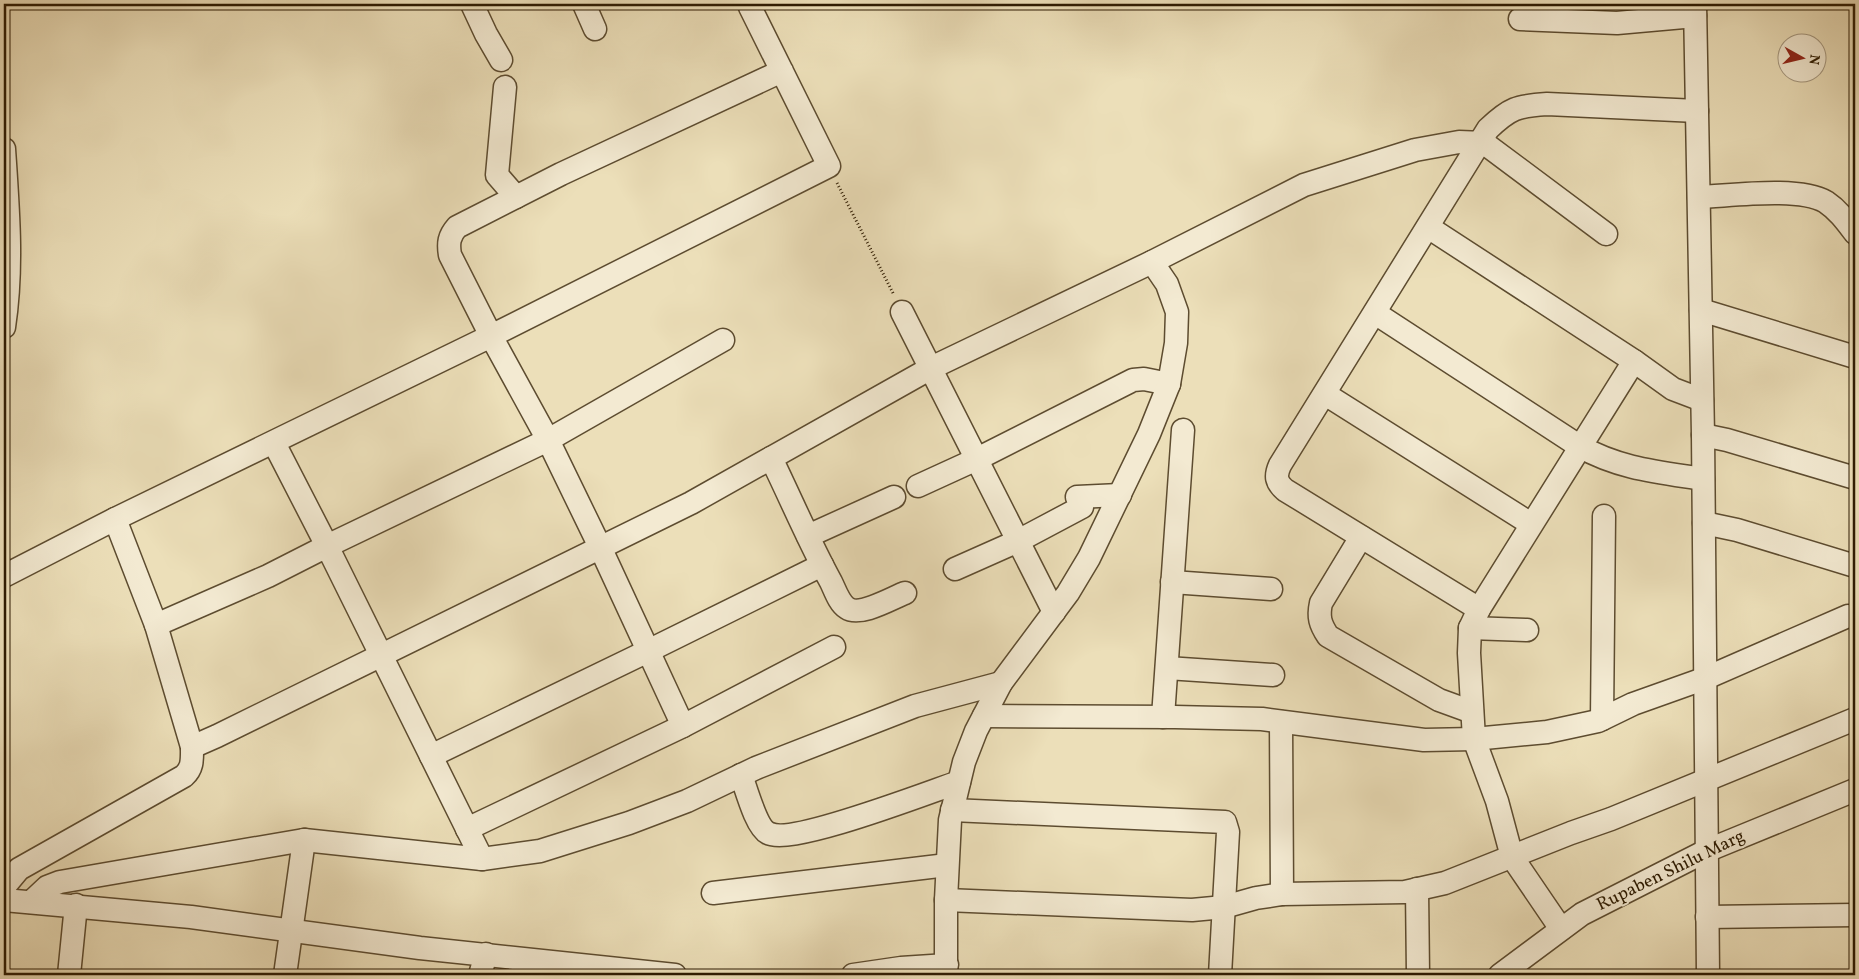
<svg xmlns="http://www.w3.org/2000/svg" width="1859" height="979" font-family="Vollkorn,serif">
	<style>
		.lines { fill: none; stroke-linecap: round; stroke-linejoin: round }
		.minor-casing { stroke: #5d4c30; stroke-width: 25 }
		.path { stroke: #2d1b02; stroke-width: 3; stroke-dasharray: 1 2.5; stroke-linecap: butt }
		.minor { stroke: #f3ead2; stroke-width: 22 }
		.labels { text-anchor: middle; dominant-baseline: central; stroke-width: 4; stroke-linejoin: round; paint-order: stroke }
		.street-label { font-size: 18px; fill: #2d1b02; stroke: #f3ead2 }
	</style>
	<rect width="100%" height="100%" fill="#ecdfb9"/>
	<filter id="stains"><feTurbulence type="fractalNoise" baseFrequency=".004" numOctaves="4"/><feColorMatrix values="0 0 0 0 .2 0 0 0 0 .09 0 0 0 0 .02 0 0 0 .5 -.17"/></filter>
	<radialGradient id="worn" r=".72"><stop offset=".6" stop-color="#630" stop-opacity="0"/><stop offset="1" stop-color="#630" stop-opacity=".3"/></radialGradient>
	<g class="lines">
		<g class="minor-casing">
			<g id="minor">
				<path d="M472 4 486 34 501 60"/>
				<path d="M584 4 595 29"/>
				<path d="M1695 4 1703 435 1708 975"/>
				<path d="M750 7 829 166 491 336 450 255C448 243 449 236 457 227L561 174 782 71"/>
				<path d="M1520 19 1617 23 1695 16"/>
				<path d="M505 87 497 175 516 197"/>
				<path d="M4 149C8 208 13 268 4 327"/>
				<path d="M1699 197C1730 196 1799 186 1826 202 1838 210 1846 221 1855 233"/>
				<path d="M1428 227 1634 361 1673 389 1702 400"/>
				<path d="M1701 310 1855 357"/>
				<path d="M902 312 1054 612"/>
				<path d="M1375 313 1579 446C1620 469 1658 472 1703 479"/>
				<path d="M1325 394 1531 524"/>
				<path d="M1703 435 1727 440 1855 478"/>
				<path d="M274 443 327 546 548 440 723 340"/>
				<path d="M771 458C791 499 809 542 831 582 835 590 839 603 847 608 860 617 892 598 905 593"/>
				<path d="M918 486 977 459 1133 380 1144 379 1169 384"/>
				<path d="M1077 497 1120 495"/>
				<path d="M1704 523 1737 530 1855 566"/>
				<path d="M808 536 894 497"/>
				<path d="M1361 537 1321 603C1318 617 1320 624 1328 636L1439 700 1472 712"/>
				<path d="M955 569 1018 541 1082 507"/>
				<path d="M4 576 115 519 491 336 548 440 600 547 683 726"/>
				<path d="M1172 582 1271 589"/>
				<path d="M1479 609 1285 490C1276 482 1275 476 1280 465L1488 129C1510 108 1517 106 1547 104L1697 111"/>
				<path d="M156 625 268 576 327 546 482 859"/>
				<path d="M1470 628 1527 630"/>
				<path d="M1167 668 1273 675"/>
				<path d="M984 716 1175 717 1262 719 1424 740 1474 739 1547 732 1598 721 1633 704 1706 678 1848 616"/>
				<path d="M1163 717 1183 430"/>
				<path d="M1602 719 1604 516"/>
				<path d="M1281 722 1282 894"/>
				<path d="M192 747 217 736 691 503 931 368 1152 262 1304 185 1415 150 1459 142 1484 143 1606 234"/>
				<path d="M431 756 648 651 822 565"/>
				<path d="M741 775C746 788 756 827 768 833 791 846 929 792 959 782"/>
				<path d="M952 810 1225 822 1228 832 1220 975"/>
				<path d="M467 829 683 726 834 647"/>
				<path d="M4 887 19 869 184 776C193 768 192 759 192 747L156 625 115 519"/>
				<path d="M1417 889 1418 975"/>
				<path d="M713 893 947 865"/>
				<path d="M4 900 191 917 420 948 675 975"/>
				<path d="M946 900 1192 910 1224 907 1256 898 1282 894 1405 892 1445 883 1571 833 1611 819 1855 719"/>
				<path d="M31 902 47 887 60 882 304 840 482 859 540 851 629 823 687 801 756 768 915 706 1001 683"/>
				<path d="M1707 917 1855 915"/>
				<path d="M1561 929 1512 857 1497 801 1474 739 1469 653 1470 628 1479 609 1634 361"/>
				<path d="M69 975 76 905"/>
				<path d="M285 975 304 840"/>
				<path d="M480 975 486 954"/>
				<path d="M853 975 901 968 947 965"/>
				<path d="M946 975V900L950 820 964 762 976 731 1001 683 1068 593 1089 558 1149 434 1169 384 1176 343 1177 312 1167 284 1152 262"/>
				<path d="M1500 975 1582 914 1706 851 1855 790"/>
			</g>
		</g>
		<path class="path" d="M837 183 894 295"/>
		<use href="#minor" class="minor"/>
	</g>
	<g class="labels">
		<g class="street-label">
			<text transform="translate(1671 871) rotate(-26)">Rupaben Shilu Marg</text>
		</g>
	</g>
	<rect width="1859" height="979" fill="none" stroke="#ecdfb9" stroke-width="20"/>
	<rect x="5" y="5" width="1849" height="969" fill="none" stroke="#2d1b02" stroke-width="2.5"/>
	<rect x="10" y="10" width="1839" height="959" fill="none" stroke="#2d1b02"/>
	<g transform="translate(1802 58) rotate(98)"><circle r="24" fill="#f3ead2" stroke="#a4977f"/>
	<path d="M0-4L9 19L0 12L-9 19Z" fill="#8f2418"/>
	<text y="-8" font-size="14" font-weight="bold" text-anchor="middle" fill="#2d1b02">N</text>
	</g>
	<rect width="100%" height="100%" filter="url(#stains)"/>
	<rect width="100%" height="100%" fill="url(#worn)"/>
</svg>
